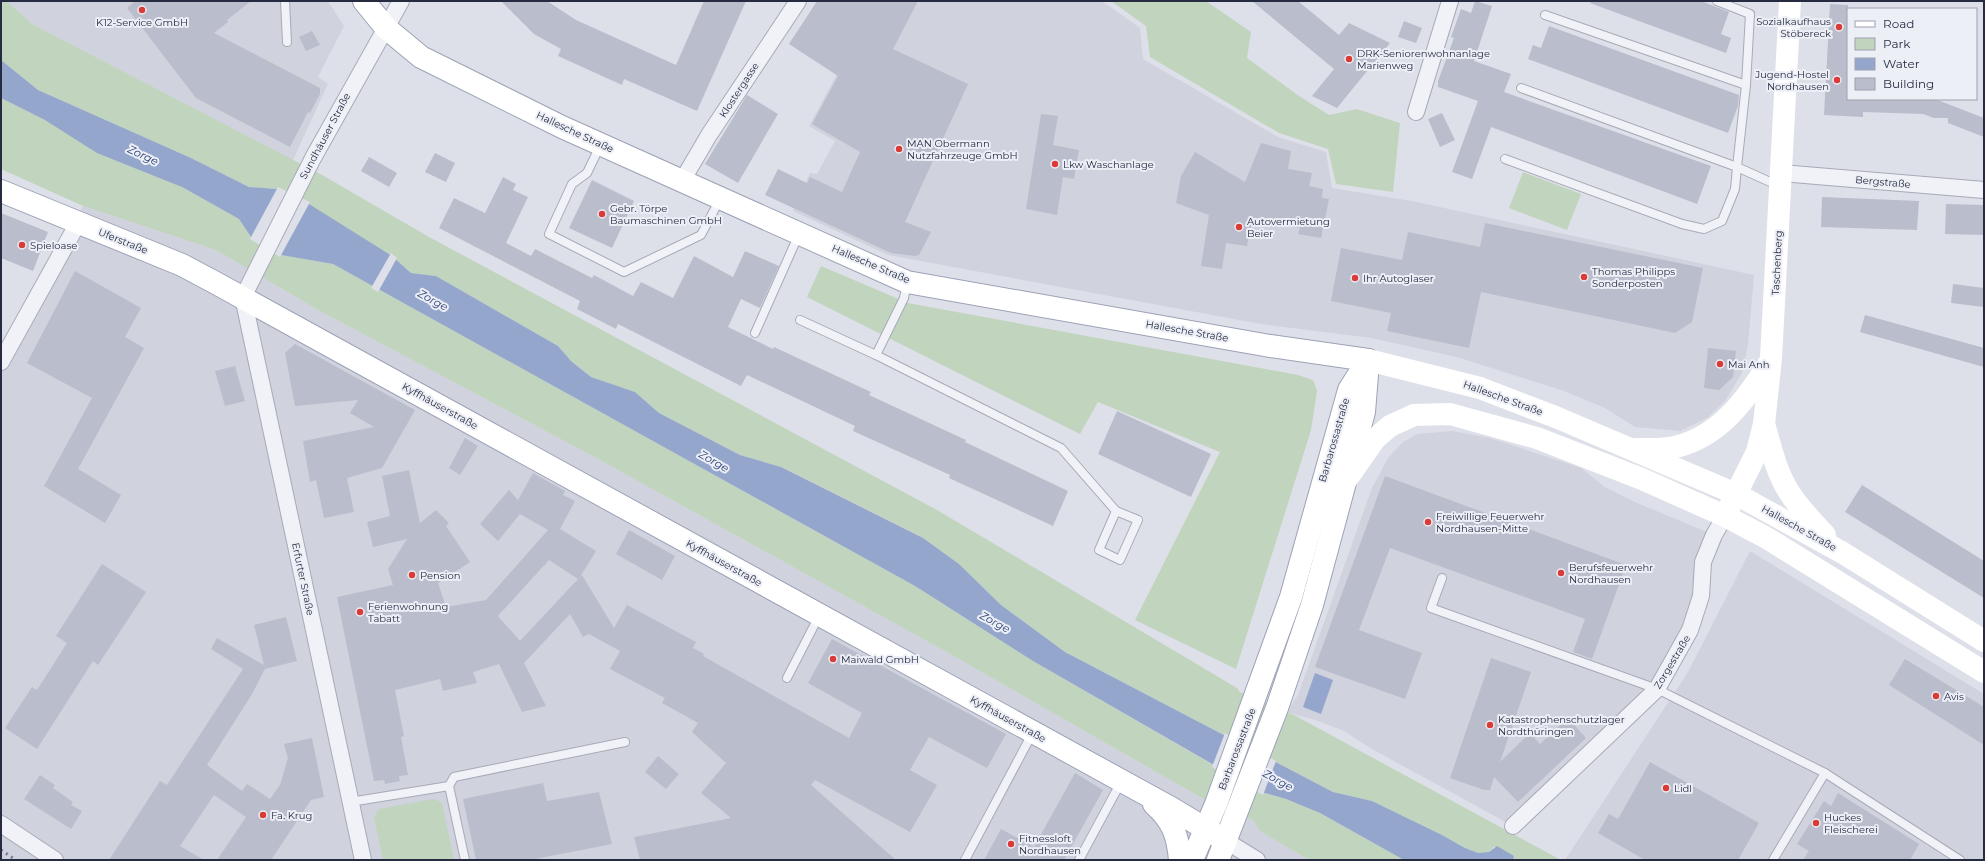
<svg xmlns="http://www.w3.org/2000/svg" width="1985" height="861" font-family="Montserrat,sans-serif">
	<style>
		.built { fill: #d0d2de }
		.green { fill: #c0d4be }
		.water { fill: #95a6cc }
		.pier { fill: #dee0e9 }
		.building { fill: #babecc; fill-rule: evenodd }
		.lines { fill: none; stroke-linecap: round; stroke-linejoin: round }
		.lane-casing { stroke: #a7aab7; stroke-width: 10 }
		.street-casing { stroke: #a7aab7; stroke-width: 18 }
		.primary-casing { stroke: #9ca2b6; stroke-width: 24 }
		.lane { stroke: #f1f2f7; stroke-width: 8 }
		.street { stroke: #f1f2f7; stroke-width: 16 }
		.secondary { stroke: #fff; stroke-width: 22 }
		.primary { stroke: #fff; stroke-width: 22 }
		.rail { stroke: #767c94; stroke-width: 3; stroke-dasharray: 2 4; stroke-linecap: butt }
		.poi-dot { fill: #da3b37; stroke: #edeff6; stroke-width: 1.5 }
		.labels { text-anchor: middle; dominant-baseline: central; stroke-width: 4; stroke-linejoin: round; paint-order: stroke }
		.poi-label { font-size: 10px; fill: #262b41; stroke: #edeff6; text-anchor: start }
		.street-label { font-size: 10px; fill: #262b41; stroke: #edeff6 }
		.water-label { font-size: 11px; font-style: italic; fill: #2c4178; stroke: #edeff6 }
	</style>
	<rect width="100%" height="100%" fill="#dee0e9"/>
	<g class="built">
		<path d="M7 1H328L344 26 318 77 328 84 293 160 32 24Z"/>
		<path d="M876 1H1102L1140 28 1143 59 1278 137 1326 152 1332 188 1412 201 1754 275 1748 345 1742 373 1725 401 1707 418 1680 431 1635 427 1605 408 1564 391 1460 358 1426 350 1371 338 1261 324 888 255 793 211 810 173 817 174 835 141 809 126Z"/>
		<path d="M83 206 216 250 320 311 589 454 952 655 1200 797 1253 820 1260 831 1309 860H1V349Z"/>
		<path d="M1452 431 1490 438 1581 468 1605 487 1635 502 1714 535 1701 596 1657 689 1513 826 1370 748 1344 731 1318 721 1287 712 1298 695 1372 488 1388 458 1402 443 1417 434Z"/>
		<path d="M1750 551 1984 694V860H1565L1688 672Z"/>
	</g>
	<g class="green">
		<path d="M1 1H7L32 24 324 176 429 237 937 510 1237 688 1240 692 1294 715 1561 860H1513L1514 856 1494 847 1489 852 1478 853 1465 848 1442 835 1372 801 1333 792 1065 652 1001 605 959 564 923 538 781 467 740 455 659 413 635 392 591 377 571 361 558 346 436 276 411 273 392 256 277 189 249 187 191 158 38 90 1 60Z"/>
		<path d="M1111 1H1206L1251 32 1247 58 1299 96 1329 115 1357 109 1400 123 1393 192 1336 184 1328 149 1279 133 1150 57 1146 26Z"/>
		<path d="M1 98 182 187 239 219 251 237 281 255 333 264 915 586 1033 661 1260 792 1286 799 1320 813 1404 860H1309L1260 831 1253 820 1200 797 952 655 589 454 320 311 216 250 83 206 1 169Z"/>
		<path d="M1523 172 1581 194 1567 230 1509 208Z"/>
		<path d="M821 266 908 303 1298 375 1313 380 1317 391 1311 430 1236 669 1135 620 1220 452 1098 402 1080 434 807 297Z"/>
		<path d="M433 799 441 802 443 808 454 860H383L374 817 379 809Z"/>
	</g>
	<g class="water">
		<path d="M1 60 38 90 191 158 249 187 277 189 309 204 392 256 411 273 436 276 558 346 571 361 591 377 635 392 659 413 740 455 781 467 923 538 959 564 1001 605 1065 652 1333 792 1372 801 1442 835 1465 848 1478 853 1489 852 1497 846 1514 856 1513 860H1404L1320 813 1286 799 1261 792 1033 661 915 586 333 264 281 255 251 237 239 219 182 187 97 153 45 120 1 98Z"/>
		<path d="M1315 673 1333 680 1321 714 1303 707Z"/>
	</g>
	<g class="pier">
		<path d="M278 187 310 202 280 257 250 239Z"/>
		<path d="M391 253 397 258 378 292 371 288Z"/>
		<path d="M1225 733 1276 761 1263 795 1212 767Z"/>
	</g>
	<g class="building">
		<path d="M135 1H251L227 20 228 22 214 33 320 88V94L310 113 308 112 290 147 196 98 127 8Z"/>
		<path d="M501 1H547L576 20 676 65 704 1H746L697 111 624 79 622 85 558 56 561 49 534 34Z"/>
		<path d="M817 1H918L893 49 968 84 905 222 931 232 919 255 915 256 891 253 765 195 778 169 807 183 810 177 842 192 860 152 812 124 838 76 789 44Z"/>
		<path d="M1252 1H1298L1339 35 1349 23 1390 43 1337 108 1312 96 1334 69Z"/>
		<path d="M1475 1 1492 6 1474 61 1511 74 1504 92 1711 166 1697 204 1491 127 1472 179 1452 172 1478 101 1438 87V81L1454 38 1451 37 1461 9 1471 13Z"/>
		<path d="M1591 1H1701L1729 12 1721 34 1731 38 1726 53 1590 3Z"/>
		<path d="M1830 4 1848 5V99H1935L1984 118V137L1948 123V118H1934L1923 114 1863 112V117L1824 115Z"/>
		<path d="M1404 21 1422 28 1416 43 1398 37Z"/>
		<path d="M1549 26 1739 95 1738 106 1728 133 1528 59 1533 45 1541 48Z"/>
		<path d="M312 31 320 45 306 51 299 37Z"/>
		<path d="M747 95 778 114 738 183 705 164Z"/>
		<path d="M1442 113 1455 140 1440 147 1428 119Z"/>
		<path d="M1041 114 1058 116 1053 145 1079 150 1074 179 1063 177 1057 215 1026 209Z"/>
		<path d="M1261 143 1291 151 1288 169 1312 173 1309 186 1323 189 1322 198 1329 199 1321 238 1298 234 1300 228 1252 220 1247 246 1226 243 1222 269 1201 266 1209 215 1176 203 1181 176 1195 152 1245 182Z"/>
		<path d="M435 153 455 163 446 182 425 172Z"/>
		<path d="M369 157 397 173 389 187 361 171Z"/>
		<path d="M503 177 516 184 513 190 528 197 506 243 531 256 535 249 592 278 594 275 633 296 641 282 673 298 694 256 733 277 745 251 779 266 760 308 741 299 728 327 773 349 774 347 871 392 869 395 966 440 965 442 1068 491 1053 526 949 478 950 475 853 431 855 426 747 375 741 386 618 324 616 329 577 309 580 301 439 228 454 198 485 213Z"/>
		<path d="M592 180 634 201 612 248 569 228Z"/>
		<path d="M1822 197 1919 201 1917 230 1821 227Z"/>
		<path d="M1946 204 1984 205V235L1945 234Z"/>
		<path d="M1 213 48 232 33 271 1 258Z"/>
		<path d="M1485 223 1703 268 1692 322 1675 333 1481 292 1469 348 1387 331 1391 313 1331 301 1341 248 1402 260 1408 232 1480 247Z"/>
		<path d="M75 271 141 308 125 337 144 348 78 469 121 495 105 523 44 486 92 398 27 363Z"/>
		<path d="M1953 284 1984 288V307L1951 303Z"/>
		<path d="M1865 315 1984 348V367L1860 332Z"/>
		<path d="M295 344 415 410 382 468 347 478 354 512 324 518 316 480 310 482 303 441 374 427 350 413 358 400 295 406 285 353Z"/>
		<path d="M1708 348 1736 351 1733 377 1719 390 1704 388Z"/>
		<path d="M235 366 245 401 225 406 215 371Z"/>
		<path d="M1117 411 1211 454 1191 497 1098 454Z"/>
		<path d="M465 438 478 446 460 475 449 468Z"/>
		<path d="M409 470 420 523 436 510 449 523 446 526 470 562 438 583 446 607 486 600 548 530 520 514 498 541 480 524 509 490 518 500 533 473 565 491 563 495 575 501 560 529 596 551 580 577 582 575 614 628 627 605 696 642 693 648 704 654 703 656 849 738 862 713 808 683 832 639 1006 734 987 768 929 737 910 770 937 785 910 832 815 780 811 785 896 860H640L634 837 731 818 701 793 726 763 692 732 698 723 662 703 665 698 610 669 620 651 589 634 583 637 570 614 524 663 546 706 522 712 499 664 473 672 477 683 443 691 440 679 395 690 404 736 401 737 408 775 399 776 400 781 385 784 384 780 374 781 337 597 393 585 388 569 407 539 373 547 367 522 390 516 382 476ZM549 560 578 579 520 641 498 616Z"/>
		<path d="M1385 476 1626 565 1592 659 1573 652 1585 619 1390 548 1359 630 1422 653 1405 699 1315 667Z"/>
		<path d="M1862 485 1984 561V598L1845 512Z"/>
		<path d="M629 530 675 556 662 580 616 554Z"/>
		<path d="M102 564 146 592 98 665 93 661 37 749 5 728 32 687 37 690 67 643 56 636Z"/>
		<path d="M286 617 297 661 265 669 252 694 207 765 242 791 247 784 270 799 280 785 288 758 284 744 312 738 324 797 311 800 271 860H217L246 817 214 795 180 846 204 860H109L160 781 167 785 243 669 211 649 217 638 264 665 254 625Z"/>
		<path d="M1491 658 1531 672 1500 762 1530 733 1540 744 1568 718 1586 738 1518 802 1494 777 1490 790H1484L1450 778Z"/>
		<path d="M1905 659 1984 707V745L1889 685Z"/>
		<path d="M658 756 679 774 666 789 645 772Z"/>
		<path d="M1650 762 1759 823 1738 860H1645L1598 833 1609 814 1618 819Z"/>
		<path d="M1075 773 1103 790 1064 860H984L1001 829 1034 847Z"/>
		<path d="M40 775 55 785 53 788 73 802 71 805 82 811 71 829 24 799Z"/>
		<path d="M543 783 547 801 599 792 612 844 530 860H476L463 799Z"/>
		<path d="M1838 793 1919 844 1910 860H1803L1809 851 1797 844 1824 801 1831 806Z"/>
	</g>
	<g class="lines">
		<g class="lane-casing">
			<g id="lane">
				<path d="M285 1 287 42"/>
				<path d="M1717 1 1750 14 1746 85 1737 167 1779 186"/>
				<path d="M1545 15 1746 85"/>
				<path d="M600 146 587 173 572 184 549 234 624 272 701 235 720 199"/>
				<path d="M1505 159 1682 224 1704 229 1722 221 1735 189 1737 167 1521 88"/>
				<path d="M907 282 904 298 876 355 1061 448 1116 511 1099 550 1120 560 1138 520 1116 511"/>
				<path d="M800 320 876 355"/>
				<path d="M755 333 799 234"/>
				<path d="M1442 578 1431 608 1657 689 1825 773 1960 860"/>
				<path d="M787 678 819 616"/>
				<path d="M350 802 449 786"/>
				<path d="M465 860 449 786 454 777 625 742"/>
				<path d="M965 860 1032 734"/>
				<path d="M1079 860 1121 782"/>
				<path d="M1773 860 1825 773"/>
			</g>
		</g>
		<g class="street-casing">
			<g id="street">
				<path d="M1416 112 1450 1"/>
				<path d="M1781 173 1984 190"/>
				<path d="M682 181 709 135 798 1"/>
				<path d="M1 362 78 223"/>
				<path d="M1 824 55 860"/>
				<path d="M1513 826 1657 689 1690 630 1701 596 1703 562 1714 535 1725 516"/>
				<path d="M1226 841 1257 860"/>
				<path d="M363 860 243 297 313 158 401 1"/>
			</g>
		</g>
		<g class="primary-casing">
			<g id="primary">
				<path d="M364 1 386 28 421 57 562 127 907 282 1270 346 1368 360"/>
				<path d="M1 191 182 265 214 282 1171 808 1226 841"/>
				<path d="M1154 804C1173 821 1178 836 1180 860"/>
				<path d="M1192 860 1216 804 1291 597 1349 390 1368 360"/>
				<path d="M1218 860 1277 708 1312 605 1364 412 1368 363"/>
			</g>
		</g>
		<use href="#lane" class="lane"/>
		<use href="#street" class="street"/>
		<g class="secondary">
			<path d="M1368 360 1480 388 1558 418 1736 494 1843 553 1984 641"/>
			<path d="M1764 424C1771 447 1776 472 1789 492 1799 508 1812 521 1825 535"/>
			<path d="M1637 449C1649 449 1663 450 1675 447 1719 437 1746 400 1769 363"/>
			<path d="M1347 479 1375 439 1390 426 1414 415 1450 414 1537 438 1642 479 1725 516 1765 537 1984 672"/>
			<path d="M1730 506 1757 452 1764 424 1771 358 1790 1"/>
		</g>
		<use href="#primary" class="primary"/>
		<path class="rail" d="M1 850 16 860"/>
	</g>
	<g class="poi-dot">
		<circle cx="142" cy="10" r="4"/>
		<circle cx="1839" cy="27" r="4"/>
		<circle cx="1349" cy="59" r="4"/>
		<circle cx="1837" cy="80" r="4"/>
		<circle cx="899" cy="149" r="4"/>
		<circle cx="1055" cy="164" r="4"/>
		<circle cx="602" cy="214" r="4"/>
		<circle cx="1239" cy="227" r="4"/>
		<circle cx="22" cy="245" r="4"/>
		<circle cx="1584" cy="277" r="4"/>
		<circle cx="1355" cy="278" r="4"/>
		<circle cx="1720" cy="364" r="4"/>
		<circle cx="1428" cy="522" r="4"/>
		<circle cx="1561" cy="573" r="4"/>
		<circle cx="412" cy="575" r="4"/>
		<circle cx="360" cy="612" r="4"/>
		<circle cx="833" cy="659" r="4"/>
		<circle cx="1936" cy="696" r="4"/>
		<circle cx="1490" cy="725" r="4"/>
		<circle cx="1666" cy="788" r="4"/>
		<circle cx="263" cy="815" r="4"/>
		<circle cx="1816" cy="823" r="4"/>
		<circle cx="1011" cy="844" r="4"/>
	</g>
	<g class="labels">
		<g class="poi-label">
			<text x="1831" y="21" text-anchor="end">Sozialkaufhaus<tspan x="1831" dy="12">Stöbereck</tspan></text>
			<text x="142" y="22" text-anchor="middle">K12-Service GmbH</text>
			<text x="1357" y="53">DRK-Seniorenwohnanlage<tspan x="1357" dy="12">Marienweg</tspan></text>
			<text x="1829" y="74" text-anchor="end">Jugend-Hostel<tspan x="1829" dy="12">Nordhausen</tspan></text>
			<text x="907" y="143">MAN Obermann<tspan x="907" dy="12">Nutzfahrzeuge GmbH</tspan></text>
			<text x="1063" y="164">Lkw Waschanlage</text>
			<text x="610" y="208">Gebr. Törpe<tspan x="610" dy="12">Baumaschinen GmbH</tspan></text>
			<text x="1247" y="221">Autovermietung<tspan x="1247" dy="12">Beier</tspan></text>
			<text x="30" y="245">Spieloase</text>
			<text x="1592" y="271">Thomas Philipps<tspan x="1592" dy="12">Sonderposten</tspan></text>
			<text x="1363" y="278">Ihr Autoglaser</text>
			<text x="1728" y="364">Mai Anh</text>
			<text x="1436" y="516">Freiwillige Feuerwehr<tspan x="1436" dy="12">Nordhausen-Mitte</tspan></text>
			<text x="1569" y="567">Berufsfeuerwehr<tspan x="1569" dy="12">Nordhausen</tspan></text>
			<text x="420" y="575">Pension</text>
			<text x="368" y="606">Ferienwohnung<tspan x="368" dy="12">Tabatt</tspan></text>
			<text x="841" y="659">Maiwald GmbH</text>
			<text x="1944" y="696">Avis</text>
			<text x="1498" y="719">Katastrophenschutzlager<tspan x="1498" dy="12">Nordthüringen</tspan></text>
			<text x="1674" y="788">Lidl</text>
			<text x="271" y="815">Fa. Krug</text>
			<text x="1824" y="817">Huckes<tspan x="1824" dy="12">Fleischerei</tspan></text>
			<text x="1019" y="838">Fitnessloft<tspan x="1019" dy="12">Nordhausen</tspan></text>
		</g>
		<g class="street-label">
			<text transform="translate(739 90) rotate(-57)">Klostergasse</text>
			<text transform="translate(575 132) rotate(25)">Hallesche Straße</text>
			<text transform="translate(325 136) rotate(-62)">Sundhäuser Straße</text>
			<text transform="translate(1883 182) rotate(5)">Bergstraße</text>
			<text transform="translate(123 241) rotate(22)">Uferstraße</text>
			<text transform="translate(1777 263) rotate(-87)">Taschenberg</text>
			<text transform="translate(871 264) rotate(23)">Hallesche Straße</text>
			<text transform="translate(1187 331) rotate(10)">Hallesche Straße</text>
			<text transform="translate(1503 398) rotate(20)">Hallesche Straße</text>
			<text transform="translate(440 406) rotate(29)">Kyffhäuserstraße</text>
			<text transform="translate(1334 440) rotate(-74)">Barbarossastraße</text>
			<text transform="translate(1799 528) rotate(29)">Hallesche Straße</text>
			<text transform="translate(724 563) rotate(29)">Kyffhäuserstraße</text>
			<text transform="translate(303 579) rotate(78)">Erfurter Straße</text>
			<text transform="translate(1672 662) rotate(-59)">Zorgestraße</text>
			<text transform="translate(1008 719) rotate(29)">Kyffhäuserstraße</text>
			<text transform="translate(1237 749) rotate(-69)">Barbarossastraße</text>
		</g>
		<g class="water-label">
			<text transform="translate(143 155) rotate(25)">Zorge</text>
			<text transform="translate(433 300) rotate(29)">Zorge</text>
			<text transform="translate(714 461) rotate(30)">Zorge</text>
			<text transform="translate(995 622) rotate(29)">Zorge</text>
			<text transform="translate(1278 780) rotate(29)">Zorge</text>
		</g>
	</g>
	<rect width="1985" height="861" fill="none" stroke="#262b41" stroke-width="4"/>
	<rect x="1847" y="8" width="130" height="92" fill="#edeff6" stroke="#9da1ae"/>
	<rect x="1855" y="21" width="20" height="6" fill="#ffffff" stroke="#9da1ae"/>
	<text x="1883" y="28" font-size="12" fill="#262b41">Road</text>
	<rect x="1855" y="38" width="20" height="12" fill="#c0d4be" stroke="#9da1ae"/>
	<text x="1883" y="48" font-size="12" fill="#262b41">Park</text>
	<rect x="1855" y="58" width="20" height="12" fill="#95a6cc" stroke="#9da1ae"/>
	<text x="1883" y="68" font-size="12" fill="#262b41">Water</text>
	<rect x="1855" y="78" width="20" height="12" fill="#babecc" stroke="#9da1ae"/>
	<text x="1883" y="88" font-size="12" fill="#262b41">Building</text>
</svg>
